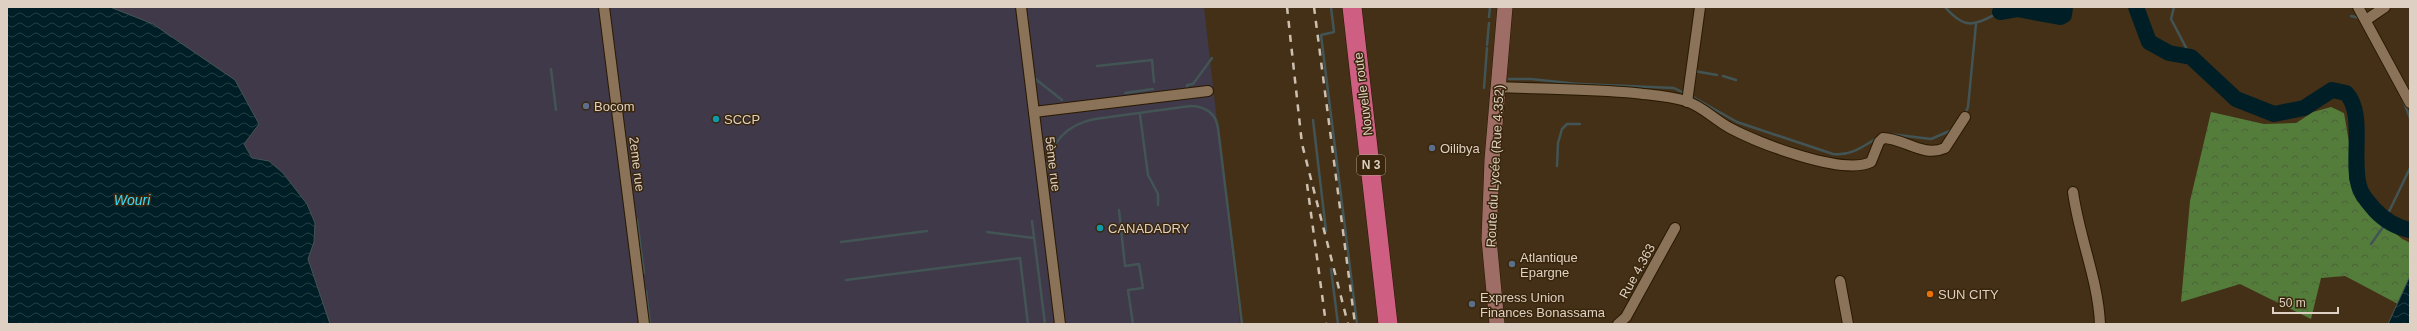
<svg xmlns="http://www.w3.org/2000/svg" width="2417" height="331" font-family="Helvetica,sans-serif">
	<style>
		.industrial { fill: #3f3949 }
		.forest { fill: url(#forest-crowns) }
		.water { fill: url(#water-waves); stroke: #435455 }
		.lines { fill: none; stroke-linecap: round; stroke-linejoin: round }
		.stream { stroke: #435455; stroke-width: 2.5 }
		.river { stroke: #001e26; stroke-width: 16 }
		.street-casing { stroke: #291800; stroke-width: 12 }
		.secondary-casing { stroke: #291800; stroke-width: 16 }
		.highway-casing { stroke: #291800; stroke-width: 20 }
		.street { stroke: #8a7358; stroke-width: 10 }
		.secondary { stroke: #9e6d65; stroke-width: 15 }
		.highway { stroke: #ce5f83; stroke-width: 19 }
		.rail { stroke: #cec0b1; stroke-width: 2.5; stroke-dasharray: 7 7; stroke-linecap: butt }
		.service-dot { fill: #5c6f8a; stroke: #39260c; stroke-width: 1.5 }
		.culture-dot { fill: #0f9aa8; stroke: #39260c; stroke-width: 1.5 }
		.food-dot { fill: #e8710a; stroke: #39260c; stroke-width: 1.5 }
		.labels { text-anchor: middle; dominant-baseline: central; stroke-width: 3; stroke-linejoin: round; paint-order: stroke }
		.shield { fill: #39260c; stroke: #ac9e8c; stroke-width: 1 }
		.shield-label { font-size: 12px; font-weight: bold; fill: #ded1c3 }
		.street-label { font-size: 13px; fill: #ded1c3; stroke: #39260c }
		.poi-label { font-size: 13px; fill: #ded1c3; stroke: #39260c; text-anchor: start }
		.water-label { font-size: 14px; font-style: italic; fill: #38dbfb; stroke: #39260c }
	</style>
	<defs>
		<pattern id="forest-crowns" width="20" height="18" patternUnits="userSpaceOnUse"><rect width="20" height="18" fill="#547c3b"/><path d="M2 6a3 3 0 1 1 6 0M12 15a3 3 0 1 1 6 0" fill="none" stroke="#4d643b"/></pattern>
		<pattern id="water-waves" width="16" height="10" patternUnits="userSpaceOnUse"><rect width="16" height="10" fill="#001e26"/><path d="M0 5q4-4 8 0t8 0" fill="none" stroke="#253e44"/></pattern>
	</defs>
	<rect width="100%" height="100%" fill="#433017"/>
	<path class="industrial" d="M110 7H1204L1240 324H330L308 259 314 242 269 161 252 158 244 144 259 124Z"/>
	<path class="forest" d="M2331 107 2344 113 2349 142V179L2357 201 2401 238 2410 243V276L2398 304 2345 276 2321 278 2311 319 2240 284 2181 302 2190 201 2211 112 2264 124 2296 123 2313 112Z"/>
	<g class="water">
		<path d="M7 7H110L153 24 235 80 259 124 244 144 252 158 269 161 283 173 307 204 315 223 314 242 308 259 330 324H7Z"/>
		<path d="M2410 276V324H2388Z"/>
	</g>
	<g class="lines">
		<g class="stream">
			<path d="M1331 7 1334 32 1321 35 1357 324"/>
			<path d="M1945 7C1966 31 1974 25 2000 12"/>
			<path d="M2174 7 2171 19 2191 57"/>
			<path d="M1027 15 1028 25"/>
			<path d="M2351 16 2360 18"/>
			<path d="M1489 17 1490 7"/>
			<path d="M1487 45 1489 23"/>
			<path d="M1097 66 1152 60 1154 82"/>
			<path d="M551 69 556 110"/>
			<path d="M1694 71 1717 75"/>
			<path d="M1723 76 1736 80"/>
			<path d="M1033 77 1062 100"/>
			<path d="M1509 79H1531L1578 84"/>
			<path d="M1580 84 1674 88 1686 94"/>
			<path d="M1187 88V85L1193 84 1212 58"/>
			<path d="M1484 88 1487 48"/>
			<path d="M1125 93 1153 89"/>
			<path d="M1691 96 1737 122 1833 154C1851 156 1862 147 1877 138"/>
			<path d="M2403 100 2410 118"/>
			<path d="M1965 114 1968 107 1976 24"/>
			<path d="M1140 115 1148 175 1158 194V205"/>
			<path d="M1313 120 1326 231"/>
			<path d="M1890 134 1931 139 1952 130"/>
			<path d="M1557 166 1558 143 1562 129 1567 124H1580"/>
			<path d="M1046 173C1048 144 1067 124 1095 119L1190 106C1205 106 1216 113 1218 128L1242 324"/>
			<path d="M1119 210 1125 266 1139 264 1143 288 1128 290 1133 324"/>
			<path d="M637 220 644 273"/>
			<path d="M2385 220 2410 168"/>
			<path d="M1032 221 1045 324"/>
			<path d="M987 232 1034 238"/>
			<path d="M841 242 927 231"/>
			<path d="M2371 244 2383 227"/>
			<path d="M1331 269 1338 324"/>
			<path d="M846 280 1020 258 1028 324"/>
			<path d="M646 291 650 324"/>
		</g>
		<g class="river">
			<path d="M2136 7 2149 42 2169 53 2191 57 2236 99 2274 114 2304 108 2332 90 2346 93C2366 113 2350 163 2360 189 2363 197 2369 203 2374 209 2384 220 2395 227 2410 230"/>
			<path d="M2000 12 2017 9 2060 17 2064 15 2065 7"/>
		</g>
		<g class="street-casing">
			<g id="street">
				<path d="M604 7 644 324"/>
				<path d="M1021 7 1060 324"/>
				<path d="M2358 7 2410 103"/>
				<path d="M2366 20 2385 7"/>
				<path d="M1498 87C1544 89 1590 89 1635 93 1651 95 1670 96 1686 101 1702 106 1715 120 1730 128 1758 143 1843 176 1871 162L1879 142 1883 138C1904 138 1923 158 1945 148L1965 117"/>
				<path d="M1687 102 1700 7"/>
				<path d="M1034 112 1208 91"/>
				<path d="M2073 192C2079 237 2098 279 2100 324"/>
				<path d="M1840 281 1848 324"/>
				<path d="M1618 324 1626 317 1675 228"/>
			</g>
		</g>
		<g class="secondary-casing">
			<path id="secondary" d="M1497 324 1489 239 1492 160 1505 7"/>
		</g>
		<g class="highway-casing">
			<path id="highway" d="M1352 7 1388 324"/>
		</g>
		<use href="#street" class="street"/>
		<use href="#secondary" class="secondary"/>
		<use href="#highway" class="highway"/>
		<g class="rail">
			<path d="M1287 7 1302 144 1348 324"/>
			<path d="M1314 7 1355 324"/>
			<path d="M1307 184 1326 324"/>
		</g>
	</g>
	<g class="service-dot">
		<circle cx="586" cy="106" r="4"/>
		<circle cx="1432" cy="148" r="4"/>
		<circle cx="1512" cy="264" r="4"/>
		<circle cx="1472" cy="304" r="4"/>
	</g>
	<g class="culture-dot">
		<circle cx="716" cy="119" r="4"/>
		<circle cx="1100" cy="228" r="4"/>
	</g>
	<circle class="food-dot" cx="1930" cy="294" r="4"/>
	<g class="labels">
		<rect class="shield" x="1357" y="155" width="28" height="20" rx="3"/>
		<g class="shield-label">
			<text x="1371" y="165">N 3</text>
		</g>
		<g class="street-label">
			<text transform="translate(1363 94) rotate(-97)">Nouvelle route</text>
			<text transform="translate(637 164) rotate(83)">2eme rue</text>
			<text transform="translate(1053 164) rotate(83)">5ème rue</text>
			<text transform="translate(1495 166) rotate(-87)">Route du Lycée (Rue 4.352)</text>
			<text transform="translate(1637 271) rotate(-61)">Rue 4.363</text>
		</g>
		<g class="poi-label">
			<text x="594" y="106">Bocom</text>
			<text x="724" y="119">SCCP</text>
			<text x="1440" y="148">Oilibya</text>
			<text x="1108" y="228">CANADADRY</text>
			<text x="1520" y="257">Atlantique<tspan x="1520" dy="15">Epargne</tspan></text>
			<text x="1938" y="294">SUN CITY</text>
			<text x="1480" y="297">Express Union<tspan x="1480" dy="15">Finances Bonassama</tspan></text>
		</g>
		<g class="water-label">
			<text x="132" y="200">Wouri</text>
		</g>
	</g>
	<rect width="2417" height="331" fill="none" stroke="#ded1c3" stroke-width="16"/>
	<path d="M2273 307v6h65v-6" fill="none" stroke="#ded1c3" stroke-width="2"/>
	<text x="2279" y="307" font-size="12" fill="#ded1c3" stroke="#39260c" stroke-width="3" paint-order="stroke">50 m</text>
</svg>
